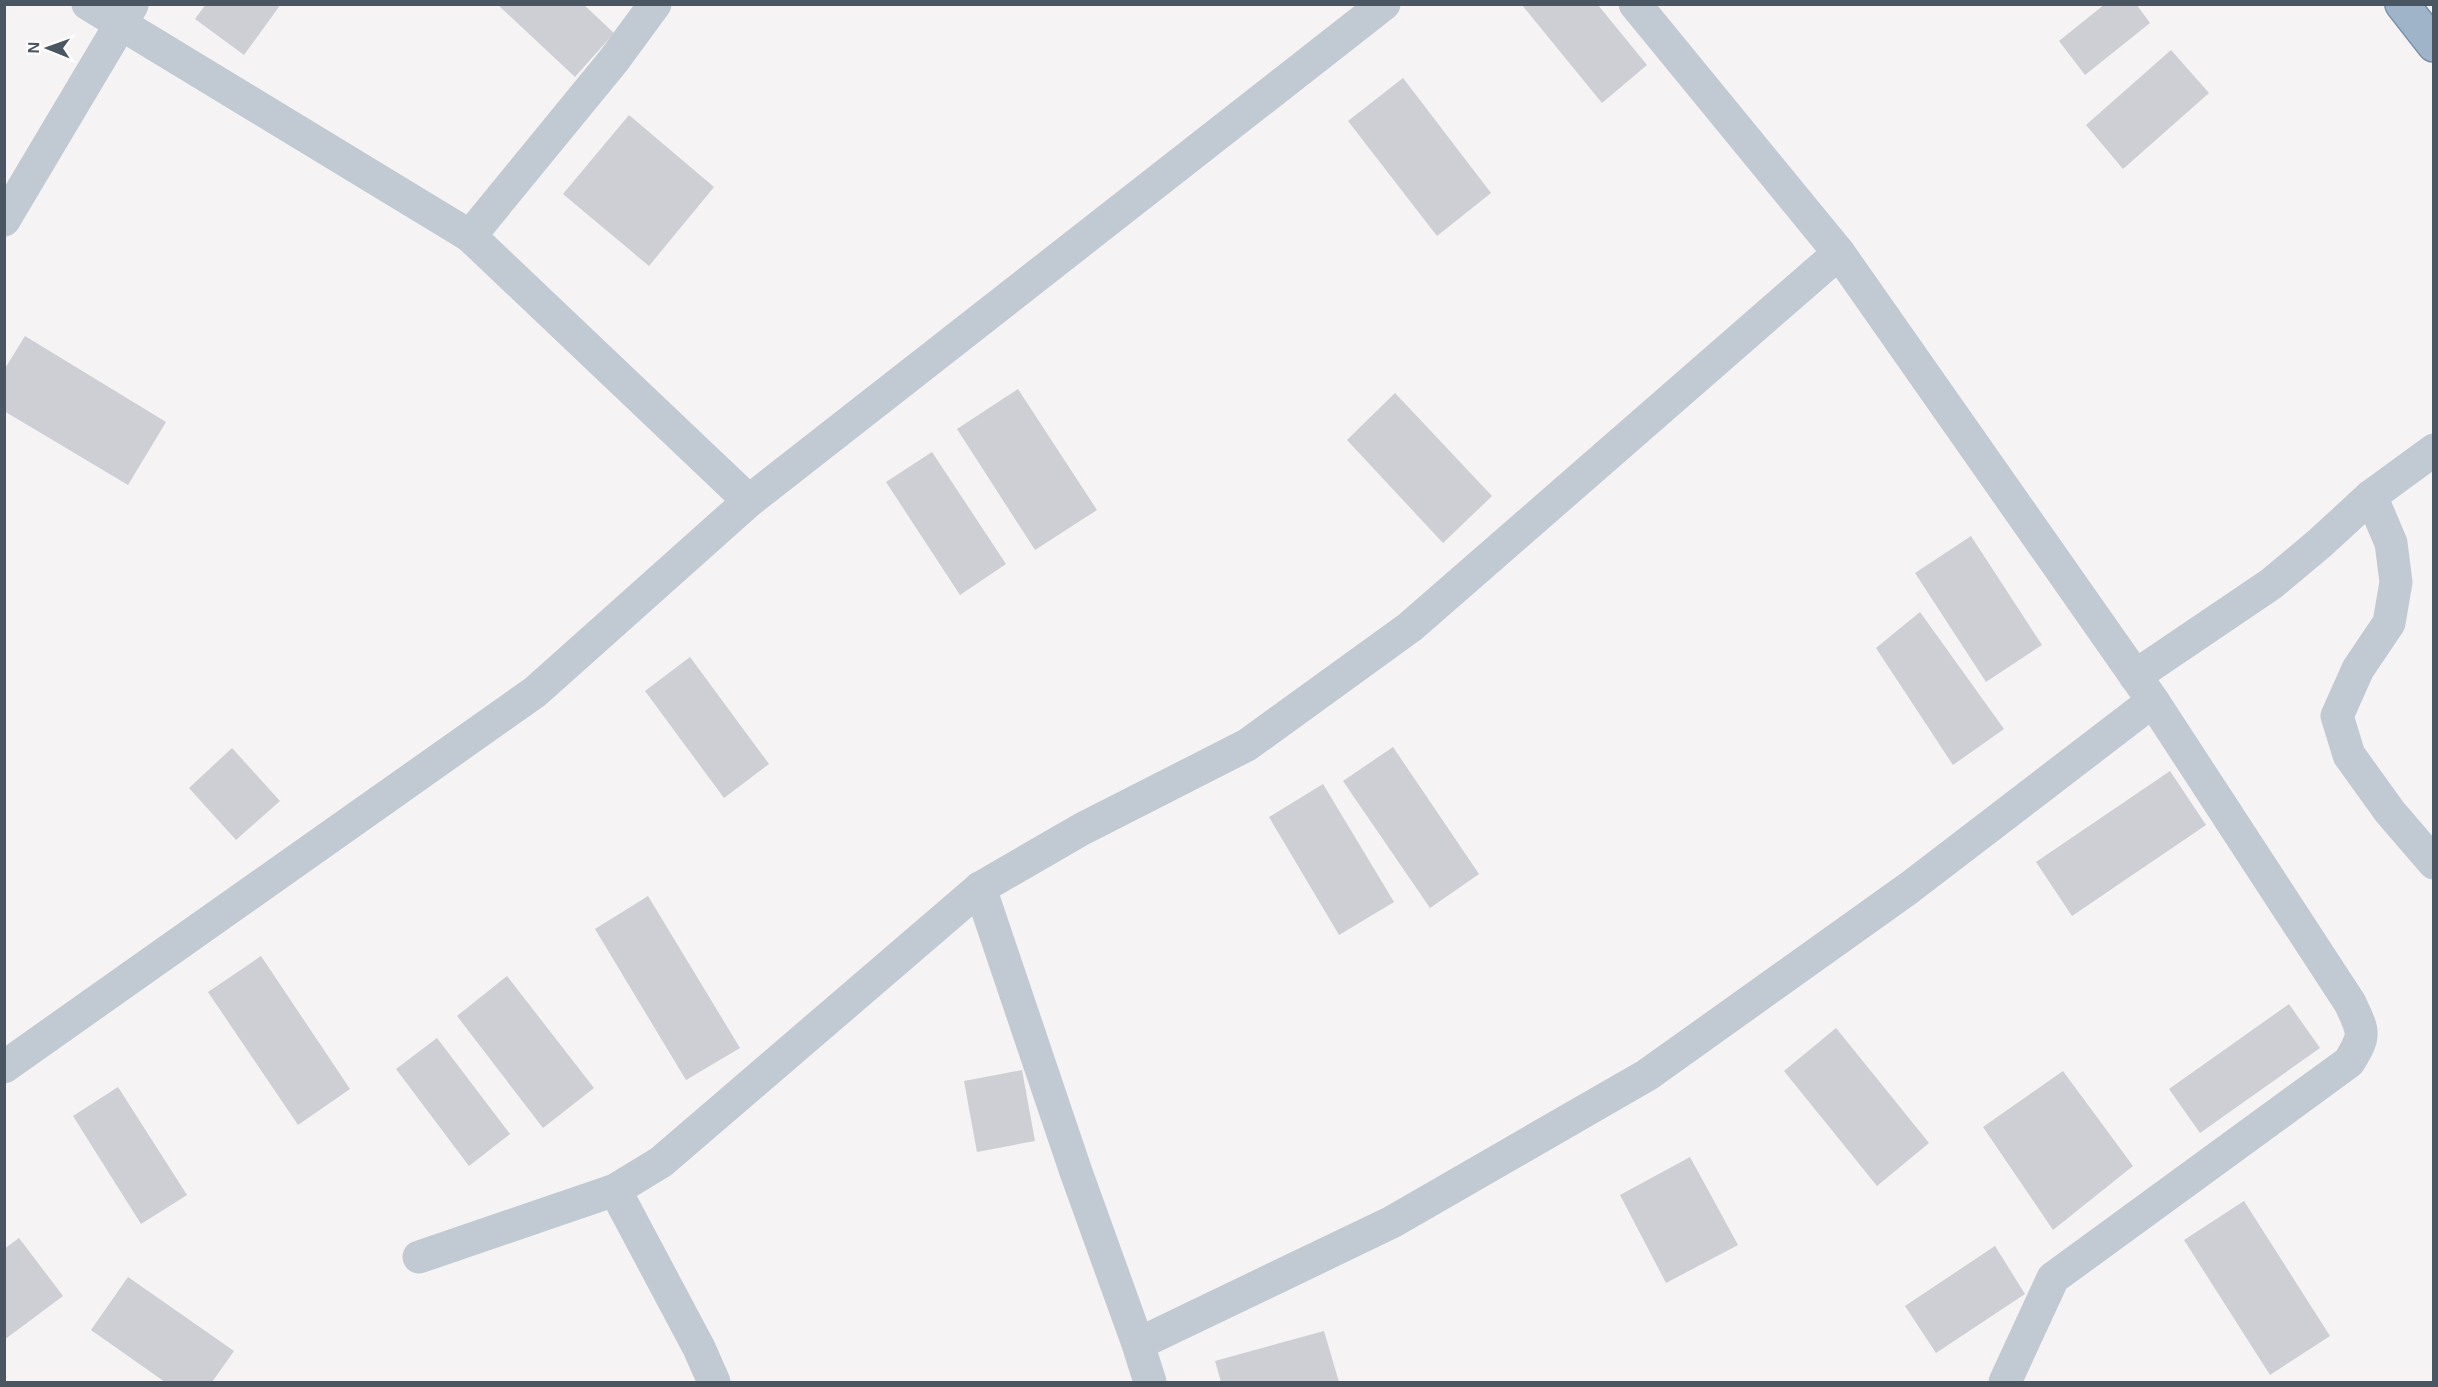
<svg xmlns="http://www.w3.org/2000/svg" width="2438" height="1387" font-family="Arial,sans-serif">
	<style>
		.building { fill: #cdcfd5 }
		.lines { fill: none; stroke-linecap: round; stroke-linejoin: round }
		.trunk-casing { stroke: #7690ad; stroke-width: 36 }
		.minor { stroke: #c1cad2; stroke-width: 33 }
		.trunk { stroke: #9fb4c9; stroke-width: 33 }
	</style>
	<rect width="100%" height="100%" fill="#f5f3f3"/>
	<g class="building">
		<path d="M206 4H281L244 55 195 19Z"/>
		<path d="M497 4H583L614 33 575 77Z"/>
		<path d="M2105 4H2136L2150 23 2085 75 2059 41Z"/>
		<path d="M1522 5H1598L1647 65 1602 103Z"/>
		<path d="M2171 50 2209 93 2123 169 2086 125Z"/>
		<path d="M1403 78 1491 193 1437 236 1348 121Z"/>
		<path d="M629 115 714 187 649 266 563 194Z"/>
		<path d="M25 336 166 422 128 485 4 411V370Z"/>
		<path d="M1018 389 1097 510 1035 550 957 429Z"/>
		<path d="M1395 393 1492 496 1443 543 1347 440Z"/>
		<path d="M932 452 1006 564 960 595 886 482Z"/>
		<path d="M1971 536 2042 645 1986 682 1915 573Z"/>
		<path d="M1920 612 2004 729 1953 765 1876 648Z"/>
		<path d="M690 657 769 764 724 798 645 691Z"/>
		<path d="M1393 747 1479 874 1430 908 1343 781Z"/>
		<path d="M232 748 280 801 236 840 189 788Z"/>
		<path d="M2170 771 2206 825 2072 916 2036 862Z"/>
		<path d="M1323 784 1394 902 1339 935 1269 817Z"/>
		<path d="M648 896 740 1048 686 1080 595 929Z"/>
		<path d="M261 956 350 1089 298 1125 208 992Z"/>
		<path d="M507 976 594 1088 543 1128 457 1016Z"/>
		<path d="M2289 1004 2320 1048 2200 1133 2169 1089Z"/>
		<path d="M1836 1028 1929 1143 1877 1186 1784 1071Z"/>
		<path d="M437 1038 510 1134 469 1166 396 1069Z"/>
		<path d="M1022 1070 1035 1141 977 1152 964 1081Z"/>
		<path d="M2063 1071 2133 1166 2053 1230 1983 1127Z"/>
		<path d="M118 1087 187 1195 141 1224 73 1116Z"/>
		<path d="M1690 1157 1738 1245 1666 1283 1620 1195Z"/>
		<path d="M2244 1201 2330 1336 2270 1375 2184 1240Z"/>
		<path d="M19 1238 63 1296 4 1340V1249Z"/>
		<path d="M1995 1246 2025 1294 1936 1353 1905 1306Z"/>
		<path d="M128 1277 234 1351 212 1382H165L91 1330Z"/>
		<path d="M1324 1331 1339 1382H1221L1215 1361Z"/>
	</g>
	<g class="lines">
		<g class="trunk-casing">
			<path id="trunk" d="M2402 4 2434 45"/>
		</g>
		<g class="minor">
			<path d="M88 4 470 236 749 501"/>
			<path d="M1635 4 1839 253 2153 701 2350 1003C2364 1033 2366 1034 2349 1062L2053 1278 2005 1382"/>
			<path d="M4 220 132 5"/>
			<path d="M470 236 614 60 655 4"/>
			<path d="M2371 496 2391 543 2396 582 2389 623 2358 669 2337 716 2349 755 2390 812 2434 863"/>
			<path d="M2135 676 2271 584 2320 543 2371 496 2434 450"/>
			<path d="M980 888 1076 1172 1138 1344"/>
			<path d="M4 1067 535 692 749 501 1384 4"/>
			<path d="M615 1190 699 1348 714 1382"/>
			<path d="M419 1257 615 1190 661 1162 980 888 1082 829 1247 745 1410 627 1839 253"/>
			<path d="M1150 1382 1138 1344 1392 1222 1647 1075 1909 888 2153 701"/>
		</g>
		<use href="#trunk" class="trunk"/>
	</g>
	<rect width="2438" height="1387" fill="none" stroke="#4a5661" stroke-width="12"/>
	<g transform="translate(48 48) rotate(271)" stroke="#ffffff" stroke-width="4.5" paint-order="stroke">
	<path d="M0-4.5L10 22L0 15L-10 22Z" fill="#4a5661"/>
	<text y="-9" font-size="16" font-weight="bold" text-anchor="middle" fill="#4a5661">N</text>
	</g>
</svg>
